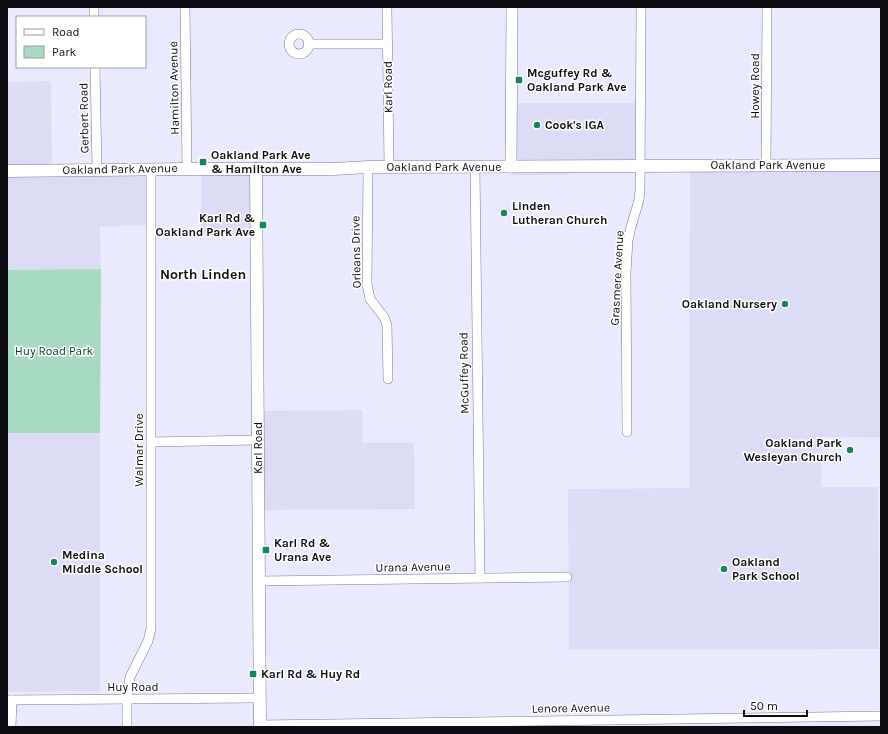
<svg xmlns="http://www.w3.org/2000/svg" width="888" height="734" font-family="Karla,sans-serif">
	<style>
		.built { fill: #dddcf6 }
		.green { fill: #a8d9c1 }
		.lines { fill: none; stroke-linecap: round; stroke-linejoin: round }
		.minor-casing { stroke: #7a798b; stroke-width: 10 }
		.tertiary-casing { stroke: #7a798b; stroke-width: 12 }
		.secondary-casing { stroke: #7a798b; stroke-width: 13 }
		.minor { stroke: #fff; stroke-width: 9 }
		.tertiary { stroke: #fff; stroke-width: 11 }
		.secondary { stroke: #fff; stroke-width: 12 }
		.poi-dot { fill: #19835e; stroke: #fff; stroke-width: 1.5 }
		.labels { text-anchor: middle; dominant-baseline: central; stroke-width: 3; stroke-linejoin: round; paint-order: stroke }
		.poi-label { font-size: 12px; font-weight: bold; fill: #0c0c12; stroke: #fff; text-anchor: start }
		.street-label { font-size: 12px; fill: #0c0c12; stroke: #fff }
		.park-label { font-size: 12px; fill: #09432e; stroke: #fff }
		.quarter-label { font-size: 14px; font-weight: bold; fill: #0c0c12; stroke: #fff }
	</style>
	<rect width="100%" height="100%" fill="#eaeafe"/>
	<g class="built">
		<path d="M51 81 52 171 151 170V225L100 227 101 269 7 270V82Z"/>
		<path d="M511 103H641V166L568 167 569 175H511Z"/>
		<path d="M690 169 881 171V437H822L821 487H878L879 649 569 650 568 489 689 488Z"/>
		<path d="M201 170H257L256 235H201Z"/>
		<path d="M362 410 363 443H414L415 509 259 510 258 411Z"/>
		<path d="M7 433H100V691L7 692Z"/>
	</g>
	<path class="green" d="M101 269 100 433H7V270Z"/>
	<g class="lines">
		<g class="minor-casing">
			<g id="minor">
				<path d="M94 7V17"/>
				<path d="M185 7 187 169"/>
				<path d="M387 7 389 167"/>
				<circle cx="299" cy="44" r="10"/>
				<path d="M308 44H388"/>
				<path d="M95 67 97 169"/>
				<path d="M766 165 767 7"/>
				<path d="M368 167 367 284 370 299 384 317 387 325 388 379"/>
				<path d="M475 167 480 578"/>
				<path d="M627 432 626 273 628 240 631 227 639 200 640 190 641 7"/>
				<path d="M151 442 258 440"/>
				<path d="M259 581 567 577"/>
				<path d="M7 700 260 698"/>
				<path d="M260 725 881 716"/>
				<path d="M11 727 12 700"/>
				<path d="M127 727V699L130 677 148 641 151 629V169"/>
			</g>
		</g>
		<g class="tertiary-casing">
			<path id="tertiary" d="M511 167 512 7"/>
		</g>
		<g class="secondary-casing">
			<g id="secondary">
				<path d="M256 169 260 727"/>
				<path d="M7 171 187 169H334L368 167 881 165"/>
			</g>
		</g>
		<use href="#minor" class="minor"/>
		<use href="#tertiary" class="tertiary"/>
		<use href="#secondary" class="secondary"/>
	</g>
	<g class="poi-dot">
		<rect x="515" y="76" width="8" height="8" rx="2"/>
		<circle cx="537" cy="125" r="4"/>
		<rect x="199" y="158" width="8" height="8" rx="2"/>
		<circle cx="504" cy="213" r="4"/>
		<rect x="259" y="221" width="8" height="8" rx="2"/>
		<circle cx="785" cy="304" r="4"/>
		<circle cx="850" cy="450" r="4"/>
		<rect x="262" y="546" width="8" height="8" rx="2"/>
		<circle cx="54" cy="562" r="4"/>
		<circle cx="724" cy="569" r="4"/>
		<rect x="249" y="670" width="8" height="8" rx="2"/>
	</g>
	<g class="labels">
		<g class="poi-label">
			<text x="527" y="73">Mcguffey Rd &amp;<tspan x="527" dy="14">Oakland Park Ave</tspan></text>
			<text x="545" y="125">Cook's IGA</text>
			<text x="211" y="155">Oakland Park Ave<tspan x="211" dy="14">&amp; Hamilton Ave</tspan></text>
			<text x="512" y="206">Linden<tspan x="512" dy="14">Lutheran Church</tspan></text>
			<text x="255" y="218" text-anchor="end">Karl Rd &amp;<tspan x="255" dy="14">Oakland Park Ave</tspan></text>
			<text x="777" y="304" text-anchor="end">Oakland Nursery</text>
			<text x="842" y="443" text-anchor="end">Oakland Park<tspan x="842" dy="14">Wesleyan Church</tspan></text>
			<text x="274" y="543">Karl Rd &amp;<tspan x="274" dy="14">Urana Ave</tspan></text>
			<text x="62" y="555">Medina<tspan x="62" dy="14">Middle School</tspan></text>
			<text x="732" y="562">Oakland<tspan x="732" dy="14">Park School</tspan></text>
			<text x="261" y="674">Karl Rd &amp; Huy Rd</text>
		</g>
		<g class="street-label">
			<text transform="translate(755 86) rotate(-90)">Howey Road</text>
			<text transform="translate(388 87) rotate(-91)">Karl Road</text>
			<text transform="translate(174 88) rotate(-91)">Hamilton Avenue</text>
			<text transform="translate(84 118) rotate(-91)">Gerbert Road</text>
			<text x="768" y="165">Oakland Park Avenue</text>
			<text x="444" y="167">Oakland Park Avenue</text>
			<text transform="translate(120 169) rotate(-1)">Oakland Park Avenue</text>
			<text transform="translate(356 252) rotate(-91)">Orleans Drive</text>
			<text transform="translate(617 278) rotate(-87)">Grasmere Avenue</text>
			<text transform="translate(464 373) rotate(-91)">McGuffey Road</text>
			<text transform="translate(258 448) rotate(-90)">Karl Road</text>
			<text transform="translate(139 450) rotate(-90)">Walmar Drive</text>
			<text transform="translate(413 567) rotate(-1)">Urana Avenue</text>
			<text x="133" y="687">Huy Road</text>
			<text transform="translate(571 708) rotate(-1)">Lenore Avenue</text>
		</g>
		<g class="park-label">
			<text x="54" y="351">Huy Road Park</text>
		</g>
		<g class="quarter-label">
			<text x="203" y="274">North Linden</text>
		</g>
	</g>
	<rect width="888" height="734" fill="none" stroke="#0c0c12" stroke-width="16"/>
	<rect x="16" y="16" width="130" height="52" fill="#ffffff" stroke="#9e9ea0"/>
	<rect x="24" y="29" width="20" height="6" fill="#ffffff" stroke="#9e9ea0"/>
	<text x="52" y="36" font-size="12" fill="#0c0c12">Road</text>
	<rect x="24" y="46" width="20" height="12" fill="#a8d9c1" stroke="#9e9ea0"/>
	<text x="52" y="56" font-size="12" fill="#0c0c12">Park</text>
	<path d="M744 710v6h63v-6" fill="none" stroke="#0c0c12" stroke-width="2"/>
	<text x="750" y="710" font-size="12" fill="#0c0c12" stroke="#ffffff" stroke-width="3" paint-order="stroke">50 m</text>
</svg>
